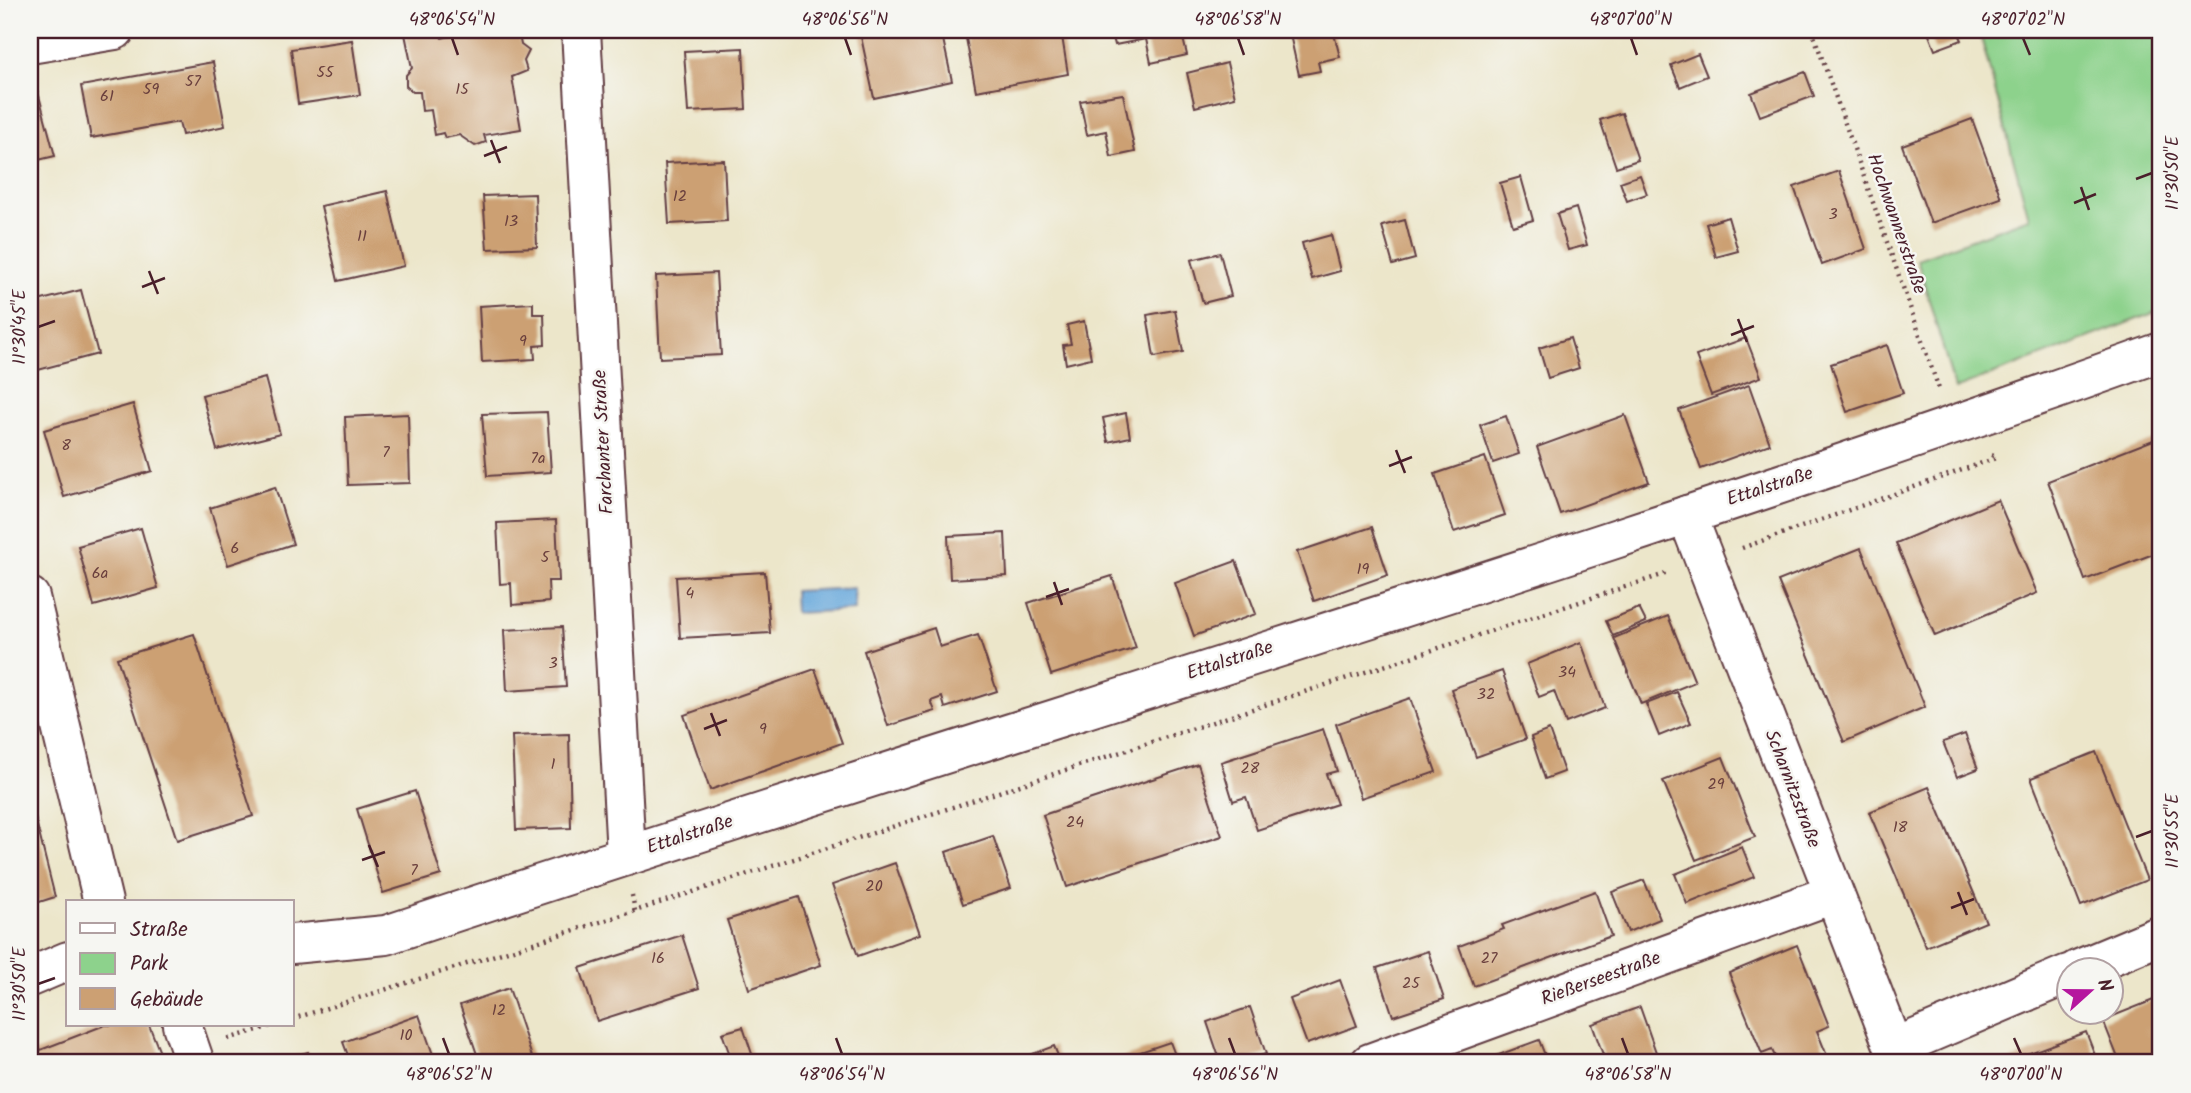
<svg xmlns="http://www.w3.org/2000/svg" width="2191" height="1093" font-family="Kalam,sans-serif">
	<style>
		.green { fill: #8dd28c; stroke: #6c785c; stroke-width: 2 }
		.water { fill: #67a8db; stroke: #586483; stroke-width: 2 }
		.building { fill: #cca073 }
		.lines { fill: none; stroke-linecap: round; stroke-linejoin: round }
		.minor-casing { stroke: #623d43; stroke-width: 42 }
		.path { stroke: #623d43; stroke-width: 4.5; stroke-dasharray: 2 5; stroke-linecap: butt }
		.minor { stroke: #fff; stroke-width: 38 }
		.ticks { fill: none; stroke: #4a1f2b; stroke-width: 2.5 }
		.labels { text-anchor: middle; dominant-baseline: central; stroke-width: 5; stroke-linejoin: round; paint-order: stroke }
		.number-label { font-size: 16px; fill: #6a3f3d }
		.street-label { font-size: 19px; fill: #4a1f2b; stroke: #f6f6f2 }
		.neatline { fill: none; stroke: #4a1f2b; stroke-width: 2.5 }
		.ticks-label { font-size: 18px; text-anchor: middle; fill: #4a1f2b }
	</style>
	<rect width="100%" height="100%" fill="#f6f6f2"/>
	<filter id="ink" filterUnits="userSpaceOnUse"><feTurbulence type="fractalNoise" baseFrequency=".0143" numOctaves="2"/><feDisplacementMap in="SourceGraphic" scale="14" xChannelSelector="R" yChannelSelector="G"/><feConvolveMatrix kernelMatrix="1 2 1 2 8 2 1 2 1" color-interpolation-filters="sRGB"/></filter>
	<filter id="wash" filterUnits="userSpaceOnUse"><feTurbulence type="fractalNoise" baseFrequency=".00686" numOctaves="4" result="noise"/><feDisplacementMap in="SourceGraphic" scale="28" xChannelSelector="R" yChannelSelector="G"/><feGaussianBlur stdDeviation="1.57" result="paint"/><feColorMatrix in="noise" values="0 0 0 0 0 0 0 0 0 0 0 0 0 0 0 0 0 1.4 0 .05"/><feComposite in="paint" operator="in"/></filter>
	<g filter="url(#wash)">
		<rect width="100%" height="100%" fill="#ece6ca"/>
		<path class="green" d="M2000 30H2161V310L1955 389 1917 259 2029 218 1981 37Z"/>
		<path class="water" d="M854 588 855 610 795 613 794 591Z"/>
		<g id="blocks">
			<g class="building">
				<path d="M424 30H436L442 38 477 30H518L521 45 529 51 524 61 527 71 512 77 521 129 484 135 486 142 475 146 459 135 445 138 443 133 435 135 431 110 422 111 420 92H413L406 86V75L412 68 405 34Z"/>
				<path d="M872 30H941L952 81 874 98 860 32Z"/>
				<path d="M984 30H1061L1068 74 976 91 965 33Z"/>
				<path d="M1111 30H1181L1187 55 1151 63 1146 39 1115 45Z"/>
				<path d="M1289 30H1333L1340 57 1318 62 1320 71 1299 75Z"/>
				<path d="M1927 30H1957L1962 40 1935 50Z"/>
				<path d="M352 40 360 95 298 104 291 49Z"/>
				<path d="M743 48 746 109 688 112 684 51Z"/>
				<path d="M1698 54 1707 76 1680 87 1671 65Z"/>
				<path d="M213 62 225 126 182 135 179 122 91 138 81 86Z"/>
				<path d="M1227 63 1235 97 1195 107 1187 73Z"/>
				<path d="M1805 72 1814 96 1760 116 1751 93Z"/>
				<path d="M38 92 55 156 30 162V94Z"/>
				<path d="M1123 94 1135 152 1111 157 1106 131 1087 135 1080 101Z"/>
				<path d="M1622 113 1638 160 1616 167 1600 120Z"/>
				<path d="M1972 119 2001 198 1931 223 1902 145Z"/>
				<path d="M724 160 727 221 669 224 665 163Z"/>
				<path d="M1839 171 1866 249 1822 265 1794 187Z"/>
				<path d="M1640 175 1647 194 1627 201 1620 182Z"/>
				<path d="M1521 177 1533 220 1513 226 1500 183Z"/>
				<path d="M387 191 404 266 338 281 321 206Z"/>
				<path d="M535 194 537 247 487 249 483 196Z"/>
				<path d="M1576 208 1587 245 1568 250 1557 214Z"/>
				<path d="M1728 217 1738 251 1716 257 1706 224Z"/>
				<path d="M1405 220 1415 259 1393 265 1382 226Z"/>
				<path d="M1331 235 1340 271 1312 279 1302 243Z"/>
				<path d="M1220 253 1231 296 1203 303 1191 260Z"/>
				<path d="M716 273 721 355 660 358 656 276Z"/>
				<path d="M81 290 98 354 38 370 30 337V303Z"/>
				<path d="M533 303V314H544L545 345 534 346 535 359 482 362 479 306Z"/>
				<path d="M1175 310 1183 352 1154 357 1147 315Z"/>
				<path d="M1084 321 1091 358 1066 364 1063 345 1071 344 1067 325Z"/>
				<path d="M1570 338 1579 368 1548 378 1539 348Z"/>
				<path d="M1746 338 1761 377 1711 395 1696 356Z"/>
				<path d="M1887 345 1903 393 1847 412 1831 364Z"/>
				<path d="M265 378 280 434 217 450 202 395Z"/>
				<path d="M1749 385 1770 444 1701 469 1679 410Z"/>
				<path d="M133 404 152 471 64 497 44 430Z"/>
				<path d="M547 412 551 472 487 476 482 414Z"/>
				<path d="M1126 413 1130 437 1108 442 1103 418Z"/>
				<path d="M408 414 410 483 348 485 345 417Z"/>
				<path d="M1625 415 1649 482 1560 514 1537 447Z"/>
				<path d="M1506 416 1519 454 1493 463 1480 425Z"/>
				<path d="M2161 437V551L2085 580 2048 481Z"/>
				<path d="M1485 457 1505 515 1454 532 1435 474Z"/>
				<path d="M275 487 293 544 228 565 210 508Z"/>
				<path d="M1998 500 2037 593 1935 636 1896 543Z"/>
				<path d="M556 520 559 581H548L549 602 512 605 511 583 500 584 497 523Z"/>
				<path d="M1372 527 1388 575 1314 601 1297 552Z"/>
				<path d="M141 528 158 588 94 606 78 546Z"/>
				<path d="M1005 533 1007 576 950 579 948 536Z"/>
				<path d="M1861 548 1925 707 1844 742 1778 581Z"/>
				<path d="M1236 561 1256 614 1194 636 1175 583Z"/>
				<path d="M765 572 770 633 680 638 676 577Z"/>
				<path d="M1112 576 1136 648 1051 675 1028 603Z"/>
				<path d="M1639 608 1646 622 1613 636 1606 621Z"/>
				<path d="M1668 616 1695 682 1641 704 1614 638Z"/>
				<path d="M562 627 566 687 507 691 504 630Z"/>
				<path d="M934 628 940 647 978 635 997 691 945 708 942 697 931 701 935 711 888 726 864 651Z"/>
				<path d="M194 634 253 816 177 840 117 658Z"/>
				<path d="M1581 642 1605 708 1566 723 1554 691 1539 697 1527 664Z"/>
				<path d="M815 669 842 743 710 790 684 715Z"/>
				<path d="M1502 671 1526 739 1476 757 1451 689Z"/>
				<path d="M1677 692 1691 723 1659 736 1646 704Z"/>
				<path d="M1410 698 1436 772 1361 798 1336 724Z"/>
				<path d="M1323 729 1337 771 1326 774 1337 804 1257 830 1246 797 1233 801 1221 762Z"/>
				<path d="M1549 730 1564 772 1545 779 1531 737Z"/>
				<path d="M569 734 571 828 516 830 512 736Z"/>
				<path d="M1965 734 1978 769 1957 777 1943 742Z"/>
				<path d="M2096 752 2147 880 2081 906 2031 778Z"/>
				<path d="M1723 757 1755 837 1696 860 1663 781Z"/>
				<path d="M1198 764 1222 836 1067 887 1043 815Z"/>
				<path d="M1929 787 1986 922 1926 947 1869 812Z"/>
				<path d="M415 791 441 875 383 893 357 809Z"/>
				<path d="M30 797 55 897 30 905Z"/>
				<path d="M993 836 1011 888 963 904 946 852Z"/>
				<path d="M1742 847 1754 877 1687 904 1675 874Z"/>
				<path d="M895 863 920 934 858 956 832 885Z"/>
				<path d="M1644 880 1660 919 1628 932 1612 892Z"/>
				<path d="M1595 891 1611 936 1474 986 1459 946 1504 929 1502 925Z"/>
				<path d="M799 897 821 965 749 989 727 920Z"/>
				<path d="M682 935 699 988 597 1021 580 968Z"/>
				<path d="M1797 945 1829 1026 1817 1031 1830 1063H1778L1772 1050 1762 1054 1729 973Z"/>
				<path d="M1428 951 1444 999 1393 1016 1377 968Z"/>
				<path d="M1340 980 1357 1026 1307 1044 1290 999Z"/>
				<path d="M509 988 534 1063H480L460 1005Z"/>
				<path d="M2161 997V1063H2120L2103 1020Z"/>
				<path d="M1250 1007 1266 1054 1239 1063H1221L1207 1022Z"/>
				<path d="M1640 1007 1658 1058 1649 1063H1606L1592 1024Z"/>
				<path d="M419 1015 436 1063H351L343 1042Z"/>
				<path d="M105 1025H149L164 1063H30V1054Z"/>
				<path d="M743 1027 755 1063H733L722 1033Z"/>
				<path d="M2086 1032 2098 1063H2003Z"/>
				<path d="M1539 1040 1548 1063H1495L1493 1057Z"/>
				<path d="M1170 1042 1178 1063H1124L1122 1058Z"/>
				<path d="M1054 1046 1061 1063H1029L1027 1056Z"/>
				<path d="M308 1052 311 1063H273Z"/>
			</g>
		</g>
	</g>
	<g filter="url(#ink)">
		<use href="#blocks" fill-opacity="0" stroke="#623d43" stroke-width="2"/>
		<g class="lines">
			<g class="minor-casing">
				<g id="minor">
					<path d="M581 30 626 855"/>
					<path d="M30 44 115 30"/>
					<path d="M1687 515 1900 1063"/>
					<path d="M30 597 103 902"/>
					<path d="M292 944 386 935C977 738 1575 563 2161 352"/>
					<path d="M2077 970 2161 935"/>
					<path d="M30 977 68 961"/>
					<path d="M182 1025 195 1063"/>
					<path d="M1894 1048 2068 974"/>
					<path d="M1370 1063 1833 894"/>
				</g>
			</g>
			<g class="path">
				<path d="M1812 30 1939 389"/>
				<path d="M1742 548 1996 458 1989 453"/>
				<path d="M632 895 635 911"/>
				<path d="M292 1019 635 911 1668 573"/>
				<path d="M228 1039 274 1025"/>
			</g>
			<use href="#minor" class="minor"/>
		</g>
	</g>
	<path class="ticks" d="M452 38 458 55M845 38 851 55M1238 38 1244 55M1631 38 1637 55M2023 38 2030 55M491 140 500 163M484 156 507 147M2136 179 2152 173M2081 187 2089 210M2074 203 2096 194M149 271 158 294M142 287 165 278M1738 319 1747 342M38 327 55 321M1731 335 1754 326M1396 450 1405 473M1389 466 1412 457M1054 582 1062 605M1046 597 1069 589M711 713 720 736M704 729 727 720M2136 837 2152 831M369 845 378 867M362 860 385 852M1958 892 1967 915M1951 908 1974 899M38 984 55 978M443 1038 449 1054M836 1038 842 1054M1229 1038 1235 1054M1622 1038 1628 1054M2014 1038 2021 1054"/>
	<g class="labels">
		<g class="number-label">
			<text x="325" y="72">55</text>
			<text x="193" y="81">57</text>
			<text x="151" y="89">59</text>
			<text x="462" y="89">15</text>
			<text x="107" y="96">61</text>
			<text x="680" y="196">12</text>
			<text x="1833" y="214">3</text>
			<text x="511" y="221">13</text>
			<text x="362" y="236">11</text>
			<text x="523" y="341">9</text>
			<text x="66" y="445">8</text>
			<text x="386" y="452">7</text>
			<text x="538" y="458">7a</text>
			<text x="235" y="548">6</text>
			<text x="545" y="557">5</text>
			<text x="1363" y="569">19</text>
			<text x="100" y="573">6a</text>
			<text x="690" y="593">4</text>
			<text x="553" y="663">3</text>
			<text x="1567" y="672">34</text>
			<text x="1486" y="694">32</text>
			<text x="763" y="729">9</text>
			<text x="553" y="764">1</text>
			<text x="1250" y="768">28</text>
			<text x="1716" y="784">29</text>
			<text x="1075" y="822">24</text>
			<text x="1900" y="827">18</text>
			<text x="414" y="870">7</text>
			<text x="874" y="886">20</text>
			<text x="658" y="958">16</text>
			<text x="1489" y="958">27</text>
			<text x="1411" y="983">25</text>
			<text x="499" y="1010">12</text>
			<text x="406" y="1035">10</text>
		</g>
		<g class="street-label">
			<text transform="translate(1896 224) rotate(71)">Hochwannerstraße</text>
			<text transform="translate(604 442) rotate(-93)">Farchanter Straße</text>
			<text transform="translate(1770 487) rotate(-18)">Ettalstraße</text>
			<text transform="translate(1230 661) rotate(-18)">Ettalstraße</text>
			<text transform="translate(1792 789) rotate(69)">Scharnitzstraße</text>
			<text transform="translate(690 835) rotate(-18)">Ettalstraße</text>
			<text transform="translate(1601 979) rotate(-20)">Rießerseestraße</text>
		</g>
	</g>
	<rect width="2191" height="1093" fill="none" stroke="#f6f6f2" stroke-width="77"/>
	<rect x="66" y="900" width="228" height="126" fill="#f6f6f2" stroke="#b1a0a2" stroke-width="2"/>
	<rect x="80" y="923" width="35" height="10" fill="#ffffff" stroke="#b1a0a2" stroke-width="2"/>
	<text x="130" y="936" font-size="21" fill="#4a1f2b">Straße</text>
	<rect x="80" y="953" width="35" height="21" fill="#8dd28c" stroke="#b1a0a2" stroke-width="2"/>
	<text x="130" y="970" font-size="21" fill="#4a1f2b">Park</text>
	<rect x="80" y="988" width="35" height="21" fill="#cca073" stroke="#b1a0a2" stroke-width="2"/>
	<text x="130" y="1006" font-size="21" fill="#4a1f2b">Gebäude</text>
	<g transform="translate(2090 991) rotate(69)"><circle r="33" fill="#f6f6f2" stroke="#b1a0a2" stroke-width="2"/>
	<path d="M0-5L12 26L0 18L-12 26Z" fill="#b5179e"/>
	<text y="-10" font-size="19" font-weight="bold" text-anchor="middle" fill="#4a1f2b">N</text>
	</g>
	<rect x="38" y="38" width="2114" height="1016" class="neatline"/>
	<g class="ticks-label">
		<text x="452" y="25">48°06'54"N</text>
		<text x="845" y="25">48°06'56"N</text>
		<text x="1238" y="25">48°06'58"N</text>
		<text x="1631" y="25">48°07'00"N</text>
		<text x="2023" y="25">48°07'02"N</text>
		<text transform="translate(2172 173) rotate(-90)" y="6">11°30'50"E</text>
		<text transform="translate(19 327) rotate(-90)" y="6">11°30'45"E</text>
		<text transform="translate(2172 831) rotate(-90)" y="6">11°30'55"E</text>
		<text transform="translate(19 984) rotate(-90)" y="6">11°30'50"E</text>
		<text x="449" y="1080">48°06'52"N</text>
		<text x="842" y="1080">48°06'54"N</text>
		<text x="1235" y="1080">48°06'56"N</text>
		<text x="1628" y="1080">48°06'58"N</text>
		<text x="2021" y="1080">48°07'00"N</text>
	</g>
</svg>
